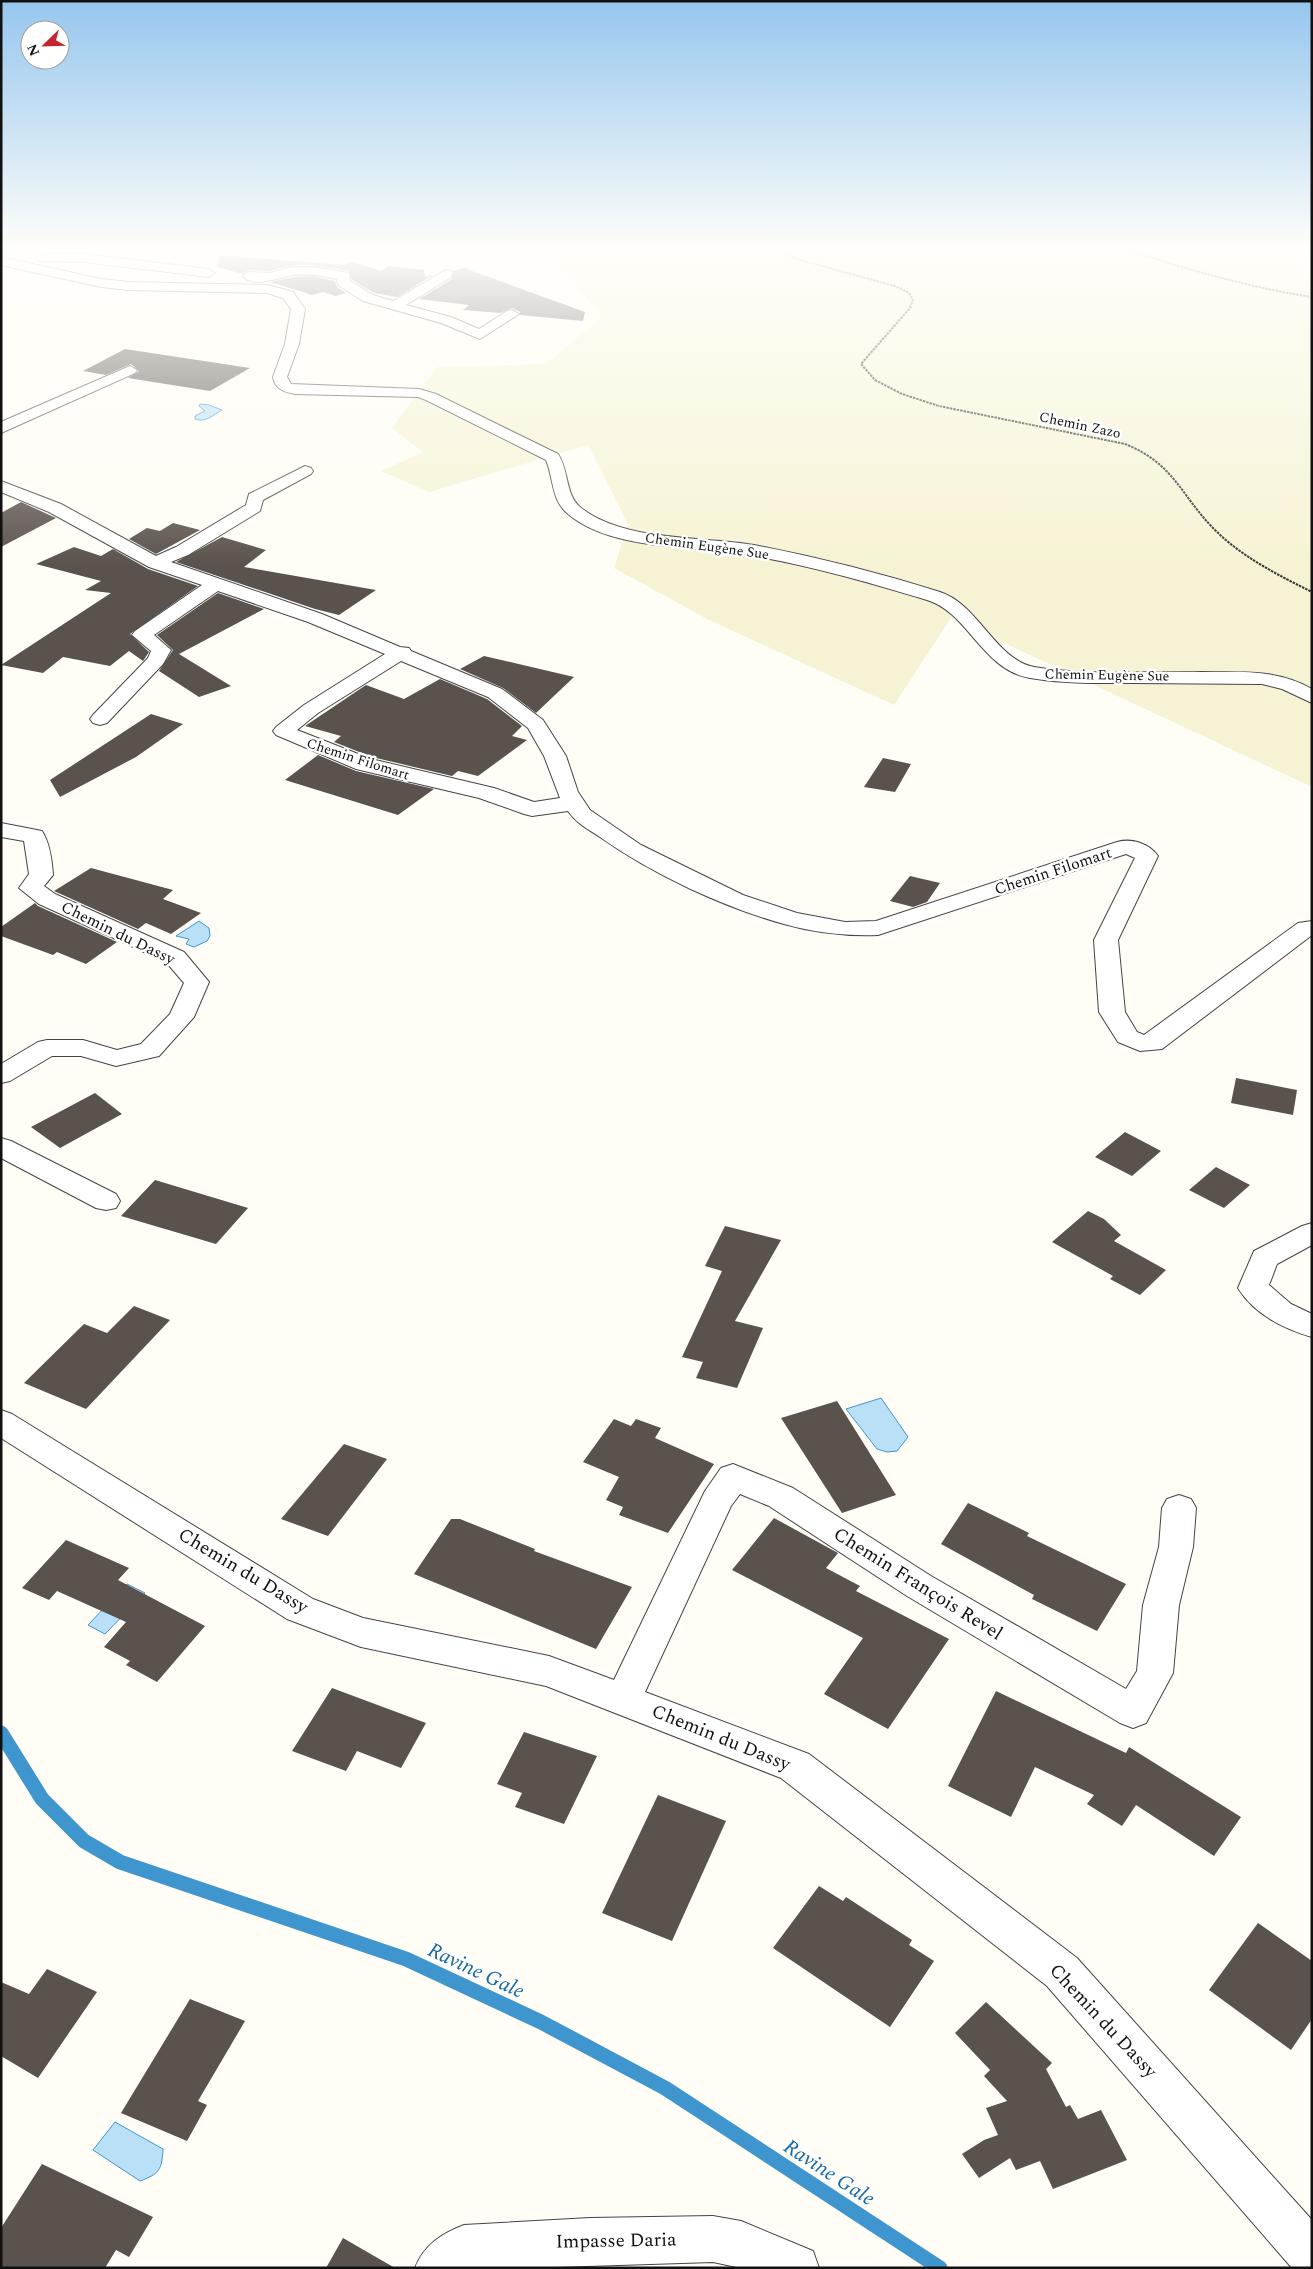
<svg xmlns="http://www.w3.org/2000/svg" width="1313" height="2269" font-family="Spectral,serif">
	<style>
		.farmland { fill: #f6f3d4 }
		.water { fill: #b9e0f7; stroke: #3f96cf }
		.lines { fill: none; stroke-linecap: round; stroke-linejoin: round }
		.stream { stroke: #3f96cf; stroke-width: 15 }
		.building { fill: #5a524d }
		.minor-casing { stroke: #444; stroke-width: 2 }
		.path { stroke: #333; stroke-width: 2; stroke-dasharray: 2.5 1; stroke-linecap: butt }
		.minor { fill: #fff; fill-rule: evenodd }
		.labels { text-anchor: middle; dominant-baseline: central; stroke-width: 5; stroke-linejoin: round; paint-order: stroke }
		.far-street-label { font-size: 14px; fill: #111; stroke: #fff }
		.street-label { font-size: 16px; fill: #111; stroke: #fff }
		.near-street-label { font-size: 19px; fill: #111; stroke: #fff }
		.near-water-label { font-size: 21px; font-style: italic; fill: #1768a6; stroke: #fff }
	</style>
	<rect width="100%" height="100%" fill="#fffdf5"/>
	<path class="farmland" d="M444 247H1269L1312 259V787L951 618 894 705 709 620 614 568 628 524 588 445 429 492 381 471 423 452 392 428 437 367 546 364 602 317 558 263Z"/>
	<g class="water">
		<path d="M200 404 209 405 222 410C213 415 206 423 195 419V416L205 411 199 406Z"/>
		<path d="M199 921 209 928 210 936 207 941 194 947 186 944 189 939 176 936Z"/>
		<path d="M881 1398 908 1437 897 1451 887 1452 877 1449 846 1409Z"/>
		<path d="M127 1584 145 1593 105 1634 88 1625Z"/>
		<path d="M115 2122 163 2149C162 2170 159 2174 140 2181L93 2150Z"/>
	</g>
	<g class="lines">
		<path class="stream" d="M1 1733 42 1799 84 1841 120 1862 406 1959 541 2022 665 2088 940 2268"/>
	</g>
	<g class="building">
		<path d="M220 255 342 265 354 262 381 271 388 266 424 270 425 277 433 275 397 297 374 293 352 280 349 271 314 265H292L270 271 249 270 243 274 218 267Z"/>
		<path d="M464 268 585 312 583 321 520 315V312L512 308 500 313 463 310 469 305 419 299 452 279 453 271Z"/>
		<path d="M293 277 310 276 335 281 337 287 346 293 336 296 323 292 312 295 270 282Z"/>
		<path d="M125 349 250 368 210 391 128 378 139 371 131 364 106 375 83 371Z"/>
		<path d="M21 502 56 518 1 547V513Z"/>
		<path d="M173 523 200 530 156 554 129 539 147 528 160 531Z"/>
		<path d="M222 537 266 550 244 567 376 590 339 615 315 609 176 562Z"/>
		<path d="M74 547 101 556 113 549 148 569 198 586 130 634 149 652 143 661 129 651 110 666 63 657 43 673 1 665 111 593 85 590 101 581 36 564Z"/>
		<path d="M218 593 264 609 179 654 231 686 199 697 159 671 173 650 157 635Z"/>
		<path d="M484 656 574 677 536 713 503 688 460 669Z"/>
		<path d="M440 679 487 699 522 726 512 736 527 740 478 776 458 771 452 776 372 757 334 742 341 736 305 726 366 685 404 699Z"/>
		<path d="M151 714 183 724 136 757 60 797 50 780Z"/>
		<path d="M318 755 356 771 434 789 398 815 285 780Z"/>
		<path d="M883 758 911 764 895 792 864 787Z"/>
		<path d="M91 868 173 890 163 899 201 913 171 934 146 923 138 929 54 891Z"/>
		<path d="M910 876 940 883 927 902 913 907 890 901Z"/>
		<path d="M35 903 38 906 117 942 86 964 57 952 53 955 1 936V927Z"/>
		<path d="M1236 1078 1297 1090 1293 1115 1231 1103Z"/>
		<path d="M95 1093 122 1114 60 1148 31 1127Z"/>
		<path d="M1125 1132 1161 1151 1132 1176 1095 1157Z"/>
		<path d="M1216 1167 1250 1185 1224 1208 1189 1190Z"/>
		<path d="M155 1180 248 1208 216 1244 121 1216Z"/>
		<path d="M1088 1211 1104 1219 1121 1235 1114 1241 1166 1270 1140 1295 1110 1279 1113 1276 1052 1242Z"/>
		<path d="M725 1226 781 1240 735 1321 763 1328 737 1388 696 1378 703 1362 682 1357 722 1271 705 1266Z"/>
		<path d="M134 1306 170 1320 86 1409 24 1383 84 1324 107 1333Z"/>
		<path d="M837 1401 896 1495 842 1513 781 1418Z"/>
		<path d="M614 1419 631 1426 636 1419 661 1428 655 1438 714 1464 668 1533 619 1515 623 1507 606 1500 619 1477 583 1462Z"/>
		<path d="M344 1444 387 1459 328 1536 281 1519Z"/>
		<path d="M968 1503 1029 1533 1027 1536 1126 1584 1097 1631 1032 1599 1034 1595 941 1544Z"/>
		<path d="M774 1518 838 1553 826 1568 860 1586 856 1591 949 1639 888 1729 824 1694 863 1638 732 1570Z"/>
		<path d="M451 1519H460L535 1549 534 1551 632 1587 596 1649 414 1574Z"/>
		<path d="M66 1540 129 1568 118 1580 205 1626 157 1682 126 1665 130 1661 104 1647 126 1622 57 1591 49 1600 22 1588Z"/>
		<path d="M332 1688 426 1723 401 1768 357 1751 346 1771 292 1751Z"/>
		<path d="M996 1691 1126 1753 1129 1747 1241 1817 1214 1856 1136 1805 1122 1826 1087 1804 1094 1795 1035 1767 1011 1817 948 1786Z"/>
		<path d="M524 1732 597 1756 564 1824 515 1807 522 1793 497 1784Z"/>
		<path d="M658 1795 726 1821 672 1941 602 1913Z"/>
		<path d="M819 1886 843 1901 846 1897 912 1940 909 1945 934 1961 890 2027 773 1948Z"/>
		<path d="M1258 1923 1312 1961V2019L1291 2050 1209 1990Z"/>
		<path d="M47 1969 97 1992 38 2078 1 2056V1982L29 1994Z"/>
		<path d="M190 1999 245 2021 198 2101 207 2105 187 2141 121 2113Z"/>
		<path d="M986 2002 1052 2063 1046 2069 1066 2107 1070 2105 1078 2119 1101 2110 1127 2160 1053 2189 1040 2161 1016 2170 1010 2158 979 2178 962 2154 984 2140 998 2135 986 2108 1007 2101 984 2076 990 2070 955 2033Z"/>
		<path d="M42 2164 153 2217 129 2257 116 2250 105 2268H1V2228Z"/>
		<path d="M343 2238 395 2268H326Z"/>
	</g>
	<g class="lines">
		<g class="minor-casing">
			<g id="minor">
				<path d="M43 254H84L209 269 215 273 209 277 84 262 39 261 37 258Z"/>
				<path d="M1 257 101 279 129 282 268 285 293 292 305 309 299 344 287 377 291 384 419 389 436 394 558 454C569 470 565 494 580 507 623 542 701 536 754 545 816 557 880 573 940 592 978 604 996 660 1034 667 1089 676 1147 671 1202 672 1240 672 1277 669 1312 689V703L1282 689 1262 684C1219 684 1177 683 1134 683 1100 683 1065 684 1030 678 982 670 968 612 927 600 870 583 812 566 753 556 697 545 613 552 568 514 551 500 554 479 546 460L426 400 418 397 295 394C284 392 275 389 273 377L285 344 291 309 283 298 267 293 129 290 101 287 1 265Z"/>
				<path d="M292 267H314L349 273 350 281 373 295 393 301 446 270 451 271 452 274 451 277 406 305 451 317 479 329 507 311 512 310 519 314 480 339 441 323 363 301 338 285 337 279C323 276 308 273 293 275 279 277 254 289 243 276L249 272 270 273Z"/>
				<path d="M130 366 137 370 135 373 1 433V422Z"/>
				<path d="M305 466 311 468 313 471 311 474 263 500 260 511 188 555 171 562 322 614 400 647 409 648 411 651 502 689 543 720 566 756 578 792 590 810 641 845 743 895 797 913 845 922 876 921 1117 842C1132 838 1149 843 1158 856L1118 940 1125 1012 1137 1032 1144 1035 1298 923 1312 921V935L1162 1049 1140 1051 1118 1042 1099 1012 1094 940 1135 858 1126 854 878 935C846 936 815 933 784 924 723 907 652 874 600 837 588 829 576 823 568 811L532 816 524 814 479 798 356 769 276 735 273 731 276 727 304 705 385 654 308 622 218 591 154 635 171 650 163 664 107 723 100 725 93 723 90 719 93 715 148 658 151 651 132 635 135 631 202 585 149 567 49 512 1 492V481L61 504 156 556 176 547 246 505 249 494ZM401 661 488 697 528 728 544 756 560 798 534 802 494 788 371 759 297 730 318 713Z"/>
				<path d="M1 823 42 831C50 843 52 861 53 875L44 886 55 894 184 952 209 982 194 1017 159 1056 116 1066 81 1056H52L10 1081 1 1083V1064L38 1042 47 1040H83L117 1050 141 1044 170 1014 184 983 166 962 39 904 19 888 29 874 24 841 1 837Z"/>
				<path d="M1 1138 11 1141 116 1194 120 1201 116 1208 106 1210 96 1208 1 1158Z"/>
				<path d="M1312 1223V1245L1277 1264 1269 1285 1291 1304 1312 1314V1337C1284 1329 1254 1314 1238 1288L1254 1251 1302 1226Z"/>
				<path d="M1 1410 12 1414 313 1599 363 1618 549 1656 614 1680 705 1491 721 1468 733 1464 793 1488 931 1576 1126 1689 1137 1671 1143 1605 1159 1547 1162 1508 1167 1499 1179 1495 1191 1499 1196 1508 1193 1547 1179 1605 1173 1673 1146 1723 1133 1728 1120 1723 907 1596 769 1506 740 1494 731 1506 645 1692 809 1754 1077 1958 1312 2220V2268H1292L1047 1986 781 1778 546 1686 361 1647 287 1619 1 1438Z"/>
				<path d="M713 2216 741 2221 813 2251 819 2268H741L713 2262 525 2268H415C424 2245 441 2234 464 2225L590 2218Z"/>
			</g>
		</g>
		<g class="path">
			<path d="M770 247 800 260 895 286 909 293 913 300 910 308 861 364 875 380 902 394 939 406 1125 444C1175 464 1180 495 1215 530 1242 557 1278 575 1312 592"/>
			<path d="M1117 247C1181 267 1245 287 1312 297"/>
		</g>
		<use href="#minor" class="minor"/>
	</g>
	<linearGradient id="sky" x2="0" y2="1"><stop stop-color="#95c6ee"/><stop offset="0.44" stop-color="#fffefa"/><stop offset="1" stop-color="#fffefa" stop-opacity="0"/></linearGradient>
	<rect width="1313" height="565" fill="url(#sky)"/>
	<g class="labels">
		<g class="far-street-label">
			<text transform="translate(1080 425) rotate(12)">Chemin Zazo</text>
			<text transform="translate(707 546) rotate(8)">Chemin Eugène Sue</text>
			<text transform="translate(1107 675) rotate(1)">Chemin Eugène Sue</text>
			<text transform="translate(358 759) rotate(18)">Chemin Filomart</text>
		</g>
		<g class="street-label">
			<text transform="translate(1053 871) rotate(-18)">Chemin Filomart</text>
			<text transform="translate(118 933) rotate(26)">Chemin du Dassy</text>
		</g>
		<g class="near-street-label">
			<text transform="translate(243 1571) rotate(31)">Chemin du Dassy</text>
			<text transform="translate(918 1584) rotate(32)">Chemin François Revel</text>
			<text transform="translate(721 1738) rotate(22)">Chemin du Dassy</text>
			<text transform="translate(1103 2021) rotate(47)">Chemin du Dassy</text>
			<text transform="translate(616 2241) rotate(-1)">Impasse Daria</text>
		</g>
		<g class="near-water-label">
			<text transform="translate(476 1971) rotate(25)">Ravine Gale</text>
			<text transform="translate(829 2173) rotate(33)">Ravine Gale</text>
		</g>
	</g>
	<rect width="1313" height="2269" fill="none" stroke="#111111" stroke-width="5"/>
	<g transform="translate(45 45) rotate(247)"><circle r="24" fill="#ffffff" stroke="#a0a0a0"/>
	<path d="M0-4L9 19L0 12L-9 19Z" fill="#c4262e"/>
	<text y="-8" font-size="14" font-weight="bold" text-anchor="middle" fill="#111111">N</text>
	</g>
</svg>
